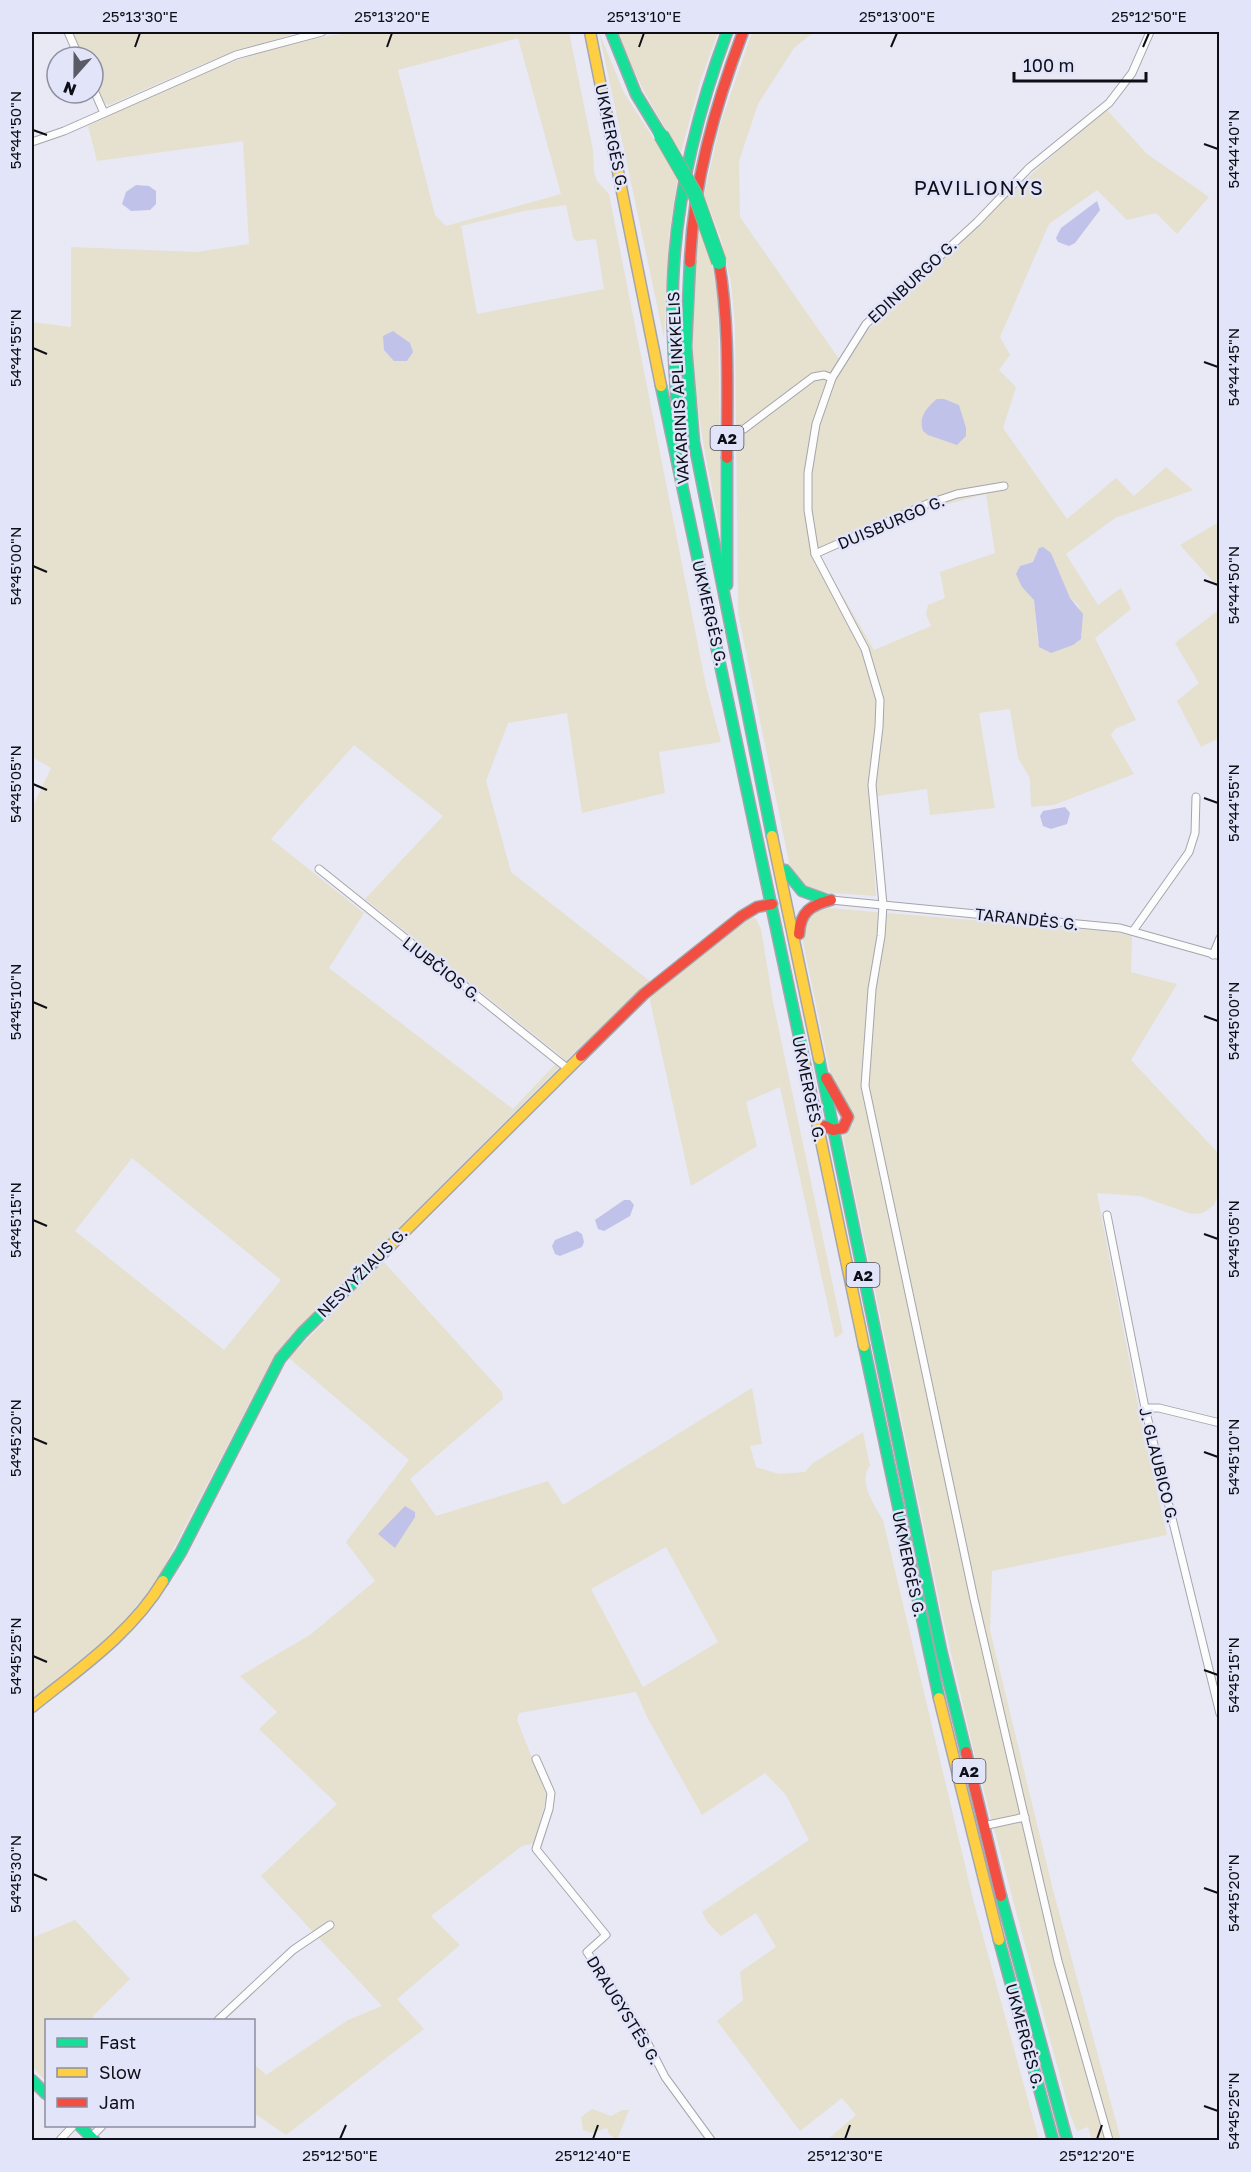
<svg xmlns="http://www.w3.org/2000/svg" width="1251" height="2172" font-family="'Golos Text',sans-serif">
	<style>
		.green { fill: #e6e0cf; fill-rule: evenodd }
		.water { fill: #c0c2e9 }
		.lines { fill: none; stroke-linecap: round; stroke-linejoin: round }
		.street-casing { stroke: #a4a5ad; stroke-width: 9 }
		.fast-casing { stroke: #a4a5ad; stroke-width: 13 }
		.slow-casing { stroke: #a4a5ad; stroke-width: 13 }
		.jam-casing { stroke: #a4a5ad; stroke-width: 13 }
		.street { stroke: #fcfcfd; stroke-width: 7 }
		.fast { stroke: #16e098; stroke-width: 10 }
		.slow { stroke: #ffcf43; stroke-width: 10 }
		.jam { stroke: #f24e42; stroke-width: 10 }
		.fast-bridge-casing { stroke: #a8a398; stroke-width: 16; stroke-linecap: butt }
		.fast-bridge { stroke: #16e098; stroke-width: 14 }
		.ticks { fill: none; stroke: #0e0f16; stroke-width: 2 }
		.labels { text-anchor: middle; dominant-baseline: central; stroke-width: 5; stroke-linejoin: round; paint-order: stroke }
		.shield { fill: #e2e4fa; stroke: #4e4f5a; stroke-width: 1.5 }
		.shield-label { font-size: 15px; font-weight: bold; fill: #0e0f16 }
		.street-label { font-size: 16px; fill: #0e0f16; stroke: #e2e4fa }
		.quarter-label { font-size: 20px; letter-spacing: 1.5px; fill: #0e0f16; stroke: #e2e4fa }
		.neatline { fill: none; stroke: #0e0f16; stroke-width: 2 }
		.ticks-label { font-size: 15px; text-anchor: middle; fill: #0e0f16 }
	</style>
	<rect width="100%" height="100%" fill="#e8e9f4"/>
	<g class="green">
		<path d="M71 32H298L203 64 109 105C91 98 93 74 93 57H81Z"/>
		<path d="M358 32H569L593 150 594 172 597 181 609 194 706 686 721 742 659 752 665 793 582 813 567 713 508 723 486 781 511 872 651 982 582 1045 291 1335 266 1372 156 1582 111 1637 32 1698V808L51 768 32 757V322L71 327V247L197 252 249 244 243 141 97 161 88 126C173 83 263 42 358 32ZM518 38 561 194 446 226 435 215 398 70ZM566 205 573 237 576 241 596 239 604 289 477 314 461 226 523 211ZM354 745 443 816 365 899 562 1057 513 1109 329 968 364 913 271 839ZM132 1158 281 1280 224 1350 75 1231Z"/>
		<path d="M599 32 624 93 678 176 669 236 664 338Z"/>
		<path d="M618 32H718L700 82 681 152C655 113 633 75 618 32Z"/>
		<path d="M752 32H814L794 48 758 104 739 161 740 217 839 359C925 272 1013 188 1106 109L1147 154 1209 197 1177 234 1156 213 1127 220 1097 190 1049 224 1000 337 1010 355 999 370 1016 387 1003 428 1067 519 1116 478 1134 496 1166 467 1193 490 1115 518 1066 554 1098 605 1121 588 1131 609 1095 638 1136 720 1115 729 1111 735 1134 774 1054 805 1031 807 1030 778 1018 758 1010 709 979 713 995 808 930 815 927 789 869 797 876 896 806 891 792 877 738 613 735 326 731 282 720 236 704 195 720 125ZM986 494 995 553 940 572 945 598 928 605 926 614 931 626 874 650 820 556 932 508ZM1038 551 1051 553 1070 598 1079 606 1082 635 1077 643H1038L1034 600 1017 577 1020 566 1033 562Z"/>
		<path d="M700 225 712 264 718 301 721 531C700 435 678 322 700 225Z"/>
		<path d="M1219 522V588L1180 545Z"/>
		<path d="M1219 610V738L1201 747 1177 701 1199 683 1175 643Z"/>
		<path d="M829 908 1114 932 1132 936 1131 972 1177 984 1131 1060 1219 1154V1193L1214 1205 1203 1213 1191 1214 1140 1196 1097 1193 1138 1405 1167 1535 992 1571 990 1630 1053 1890 1121 2140H1092L1088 2127 1077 2131 1070 2114 976 1761 941 1610 843 1136 853 1125V1113L832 1081 800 928 801 921 818 909Z"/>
		<path d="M751 917 756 919 761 929 773 1002 843 1333 835 1338 780 1087 746 1102 757 1146 691 1186 649 996Z"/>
		<path d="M383 1261 502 1392 503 1399 410 1479 436 1516 548 1481 563 1505 752 1388 762 1444 750 1446 756 1467 779 1474 805 1472 813 1463 863 1432 870 1466C857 1480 875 1507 883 1520L975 1907 1039 2140H827L856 2115 842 2098 800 2131 717 2021 743 2000 740 1972 776 1947 756 1913 721 1936 708 1923 702 1912 809 1840 786 1795 765 1773 702 1815 647 1717 636 1692 519 1713 517 1720 547 1796 534 1843 522 1846 431 1916 460 1945 397 1999 424 2029 286 2135 254 2113V2064L266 2075 348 2020 382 2006 261 1876 337 1804 259 1729 277 1712 240 1676 310 1635 375 1581 346 1542 409 1460 289 1358ZM666 1547 718 1642 643 1687 591 1589Z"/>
		<path d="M75 1920 130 1979 93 2016V2020H46V2081L32 2067V1938Z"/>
		<path d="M592 2109 611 2116 622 2110H629L617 2140 609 2134 607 2128 592 2133 583 2130 581 2117Z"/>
	</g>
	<g class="water">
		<path d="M136 185 149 186 156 191V204L150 210 131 211 122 204 126 192Z"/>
		<path d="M1097 201 1100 210 1075 243 1069 246 1058 242 1056 238 1061 228Z"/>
		<path d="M393 331 410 343 413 352 407 361H394L384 350 383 336Z"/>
		<path d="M937 399H944L959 405 966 428V436L957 445 928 435 923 431C918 417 927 407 937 399Z"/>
		<path d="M1043 547 1051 553 1070 598 1083 614 1081 639 1073 645 1051 653 1039 647 1034 600 1022 587 1016 574 1020 566 1033 562 1039 548Z"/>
		<path d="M1065 807 1070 813 1067 824 1051 829 1043 826 1040 816 1043 811Z"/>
		<path d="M624 1200H630L634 1205 630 1216 604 1231 598 1229 595 1220Z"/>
		<path d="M577 1231 582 1234 584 1242 582 1247 560 1256 555 1254 552 1246 555 1240Z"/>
		<path d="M405 1506 415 1512V1517L395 1548 378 1534Z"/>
	</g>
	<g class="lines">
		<g class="street-casing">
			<g id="street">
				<path d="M68 32 79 57"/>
				<path d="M93 88 104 113"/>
				<path d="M32 142 64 131 236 55 322 32"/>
				<path d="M727 430 744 429 813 377 824 375 832 378"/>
				<path d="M815 554 927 504 957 494 1004 486"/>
				<path d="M319 869 567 1068"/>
				<path d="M831 900 1120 928 1220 956"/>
				<path d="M1133 931 1189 852 1195 833 1196 797"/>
				<path d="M1213 955 1220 938"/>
				<path d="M1107 1215 1145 1408 1220 1714"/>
				<path d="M1145 1408H1159L1220 1423"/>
				<path d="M536 1759 551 1793 549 1809 536 1849 606 1935 587 1952 643 2034 665 2077 711 2140"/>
				<path d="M983 1826 1025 1817"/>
				<path d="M218 2020 293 1950 330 1925"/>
				<path d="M91 2137 102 2126"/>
				<path d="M60 2140 73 2126"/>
				<path d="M1109 2140 1058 1961 974 1599 865 1086 872 989 881 936 883 905 872 785 879 727 880 700 865 649 815 554 808 510V473L816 424 832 378 866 324 977 222 1029 168 1109 103 1132 73 1150 32"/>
			</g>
		</g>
		<g class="fast-casing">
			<g id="fast">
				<path d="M611 32 636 94 661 135"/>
				<path d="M690 262 686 347 694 442 772 836"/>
				<path d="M661 386 803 1055"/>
				<path d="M680 443C676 390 671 336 673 282 676 196 697 113 727 32"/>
				<path d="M727 458V585"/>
				<path d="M785 870 802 891 827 900"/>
				<path d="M819 1059 941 1650 966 1752"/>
				<path d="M864 1346 939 1698"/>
				<path d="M163 1581 181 1552 280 1359 302 1333 374 1262"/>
				<path d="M1001 1896 1067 2140"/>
				<path d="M999 1940 1053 2140"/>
				<path d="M32 2080 46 2094"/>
				<path d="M80 2126 94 2140"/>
			</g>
		</g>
		<g class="slow-casing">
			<g id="slow">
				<path d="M590 32 661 386"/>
				<path d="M772 836 819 1059"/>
				<path d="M803 1055 864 1346"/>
				<path d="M374 1262 581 1056"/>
				<path d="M939 1698 999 1940"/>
				<path d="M32 1707C79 1669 131 1634 163 1581"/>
			</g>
		</g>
		<g class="jam-casing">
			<g id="jam">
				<path d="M690 262C693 183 715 106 743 32"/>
				<path d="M719 262C730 326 727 392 727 458"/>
				<path d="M799 934C800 912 811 905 831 900"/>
				<path d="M581 1056 644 994 742 916 757 907 772 904"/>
				<path d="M825 1126 833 1130 843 1128 848 1117 826 1078"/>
				<path d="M966 1752 1001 1896"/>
			</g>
		</g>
		<use href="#street" class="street"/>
		<use href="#fast" class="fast"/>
		<use href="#slow" class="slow"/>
		<use href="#jam" class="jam"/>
		<g class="fast-bridge-casing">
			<path id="fast-bridge" d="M661 135 695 194 719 262"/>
		</g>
		<use href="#fast-bridge" class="fast-bridge"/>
	</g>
	<path class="ticks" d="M135 47 140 33M387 47 392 33M639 47 644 33M891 47 897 33M1143 47 1149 33M33 130 47 135M1204 144 1218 149M33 348 47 354M1204 362 1218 367M33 566 47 572M1204 580 1218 585M33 784 47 790M1204 798 1218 803M33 1002 47 1008M1204 1016 1218 1021M33 1220 47 1226M1204 1234 1218 1239M33 1438 47 1444M1204 1452 1218 1457M33 1656 47 1662M1204 1670 1218 1675M33 1874 47 1880M1204 1888 1218 1893M1204 2106 1218 2111M340 2139 346 2125M593 2139 598 2125M845 2139 850 2125M1097 2139 1102 2125"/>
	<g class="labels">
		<g class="shield">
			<rect x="710.5" y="426" width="33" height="24" rx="4.5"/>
			<rect x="846.5" y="1263" width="33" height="24" rx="4.5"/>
			<rect x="952.5" y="1759" width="33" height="24" rx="4.5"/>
		</g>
		<g class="shield-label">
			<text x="727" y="438">A2</text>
			<text x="863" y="1275">A2</text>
			<text x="969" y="1771">A2</text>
		</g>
		<g class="street-label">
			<text transform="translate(612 137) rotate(78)">UKMERGĖS G.</text>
			<text transform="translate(912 281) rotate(-43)">EDINBURGO G.</text>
			<text transform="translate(678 388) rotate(-93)">VAKARINIS APLINKKELIS</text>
			<text transform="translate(891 522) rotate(-23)">DUISBURGO G.</text>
			<text transform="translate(710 613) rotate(77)">UKMERGĖS G.</text>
			<text transform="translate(1027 919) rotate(6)">TARANDĖS G.</text>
			<text transform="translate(442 969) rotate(38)">LIUBČIOS G.</text>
			<text transform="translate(809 1089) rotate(78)">UKMERGĖS G.</text>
			<text transform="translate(362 1272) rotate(-45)">NESVYŽIAUS G.</text>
			<text transform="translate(1159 1465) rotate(76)">J. GLAUBICO G.</text>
			<text transform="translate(909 1564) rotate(78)">UKMERGĖS G.</text>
			<text transform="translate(624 2010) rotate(58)">DRAUGYSTĖS G.</text>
			<text transform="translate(1025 2036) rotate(75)">UKMERGĖS G.</text>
		</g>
		<g class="quarter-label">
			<text x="979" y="187">PAVILIONYS</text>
		</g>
	</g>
	<rect width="1251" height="2172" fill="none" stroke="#e2e4fa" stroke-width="66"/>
	<rect x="45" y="2019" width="210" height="108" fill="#e2e4fa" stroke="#8d8f9f" stroke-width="1.5"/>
	<rect x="57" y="2038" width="30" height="9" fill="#16e098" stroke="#8d8f9f" stroke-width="1.5"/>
	<text x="99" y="2049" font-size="18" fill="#0e0f16">Fast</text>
	<rect x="57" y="2068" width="30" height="9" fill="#ffcf43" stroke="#8d8f9f" stroke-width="1.5"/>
	<text x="99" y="2079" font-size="18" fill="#0e0f16">Slow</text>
	<rect x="57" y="2098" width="30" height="9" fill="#f24e42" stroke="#8d8f9f" stroke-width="1.5"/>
	<text x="99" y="2109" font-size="18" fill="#0e0f16">Jam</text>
	<g transform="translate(75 75) rotate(201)"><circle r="28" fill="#e2e4fa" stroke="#8d8f9f" stroke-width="1.5"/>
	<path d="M0-4.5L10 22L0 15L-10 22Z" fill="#5a5b64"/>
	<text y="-9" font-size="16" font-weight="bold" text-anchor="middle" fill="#0e0f16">N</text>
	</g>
	<path d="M1014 72v9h132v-9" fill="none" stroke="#0e0f16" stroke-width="3"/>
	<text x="1023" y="72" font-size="18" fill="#0e0f16" stroke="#e2e4fa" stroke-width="4.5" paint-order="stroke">100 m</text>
	<rect x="33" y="33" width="1185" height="2106" class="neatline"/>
	<g class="ticks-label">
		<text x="140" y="22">25°13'30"E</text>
		<text x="392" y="22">25°13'20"E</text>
		<text x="644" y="22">25°13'10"E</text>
		<text x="897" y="22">25°13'00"E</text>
		<text x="1149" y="22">25°12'50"E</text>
		<text transform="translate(16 130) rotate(-90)" y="5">54°44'50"N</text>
		<text transform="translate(1234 149) rotate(-90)" y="5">54°44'40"N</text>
		<text transform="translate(16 348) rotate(-90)" y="5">54°44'55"N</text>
		<text transform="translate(1234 367) rotate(-90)" y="5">54°44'45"N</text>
		<text transform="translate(16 566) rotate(-90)" y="5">54°45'00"N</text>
		<text transform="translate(1234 585) rotate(-90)" y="5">54°44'50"N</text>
		<text transform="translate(16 784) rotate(-90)" y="5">54°45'05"N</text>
		<text transform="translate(1234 803) rotate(-90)" y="5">54°44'55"N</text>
		<text transform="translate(16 1002) rotate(-90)" y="5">54°45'10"N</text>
		<text transform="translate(1234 1021) rotate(-90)" y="5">54°45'00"N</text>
		<text transform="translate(16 1220) rotate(-90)" y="5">54°45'15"N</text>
		<text transform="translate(1234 1239) rotate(-90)" y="5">54°45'05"N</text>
		<text transform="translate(16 1438) rotate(-90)" y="5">54°45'20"N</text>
		<text transform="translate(1234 1457) rotate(-90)" y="5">54°45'10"N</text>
		<text transform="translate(16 1656) rotate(-90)" y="5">54°45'25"N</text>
		<text transform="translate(1234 1675) rotate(-90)" y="5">54°45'15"N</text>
		<text transform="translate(16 1874) rotate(-90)" y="5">54°45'30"N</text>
		<text transform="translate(1234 1893) rotate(-90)" y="5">54°45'20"N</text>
		<text transform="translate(1234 2111) rotate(-90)" y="5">54°45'25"N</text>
		<text x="340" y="2161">25°12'50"E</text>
		<text x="593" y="2161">25°12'40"E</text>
		<text x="845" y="2161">25°12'30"E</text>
		<text x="1097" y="2161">25°12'20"E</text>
	</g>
</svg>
